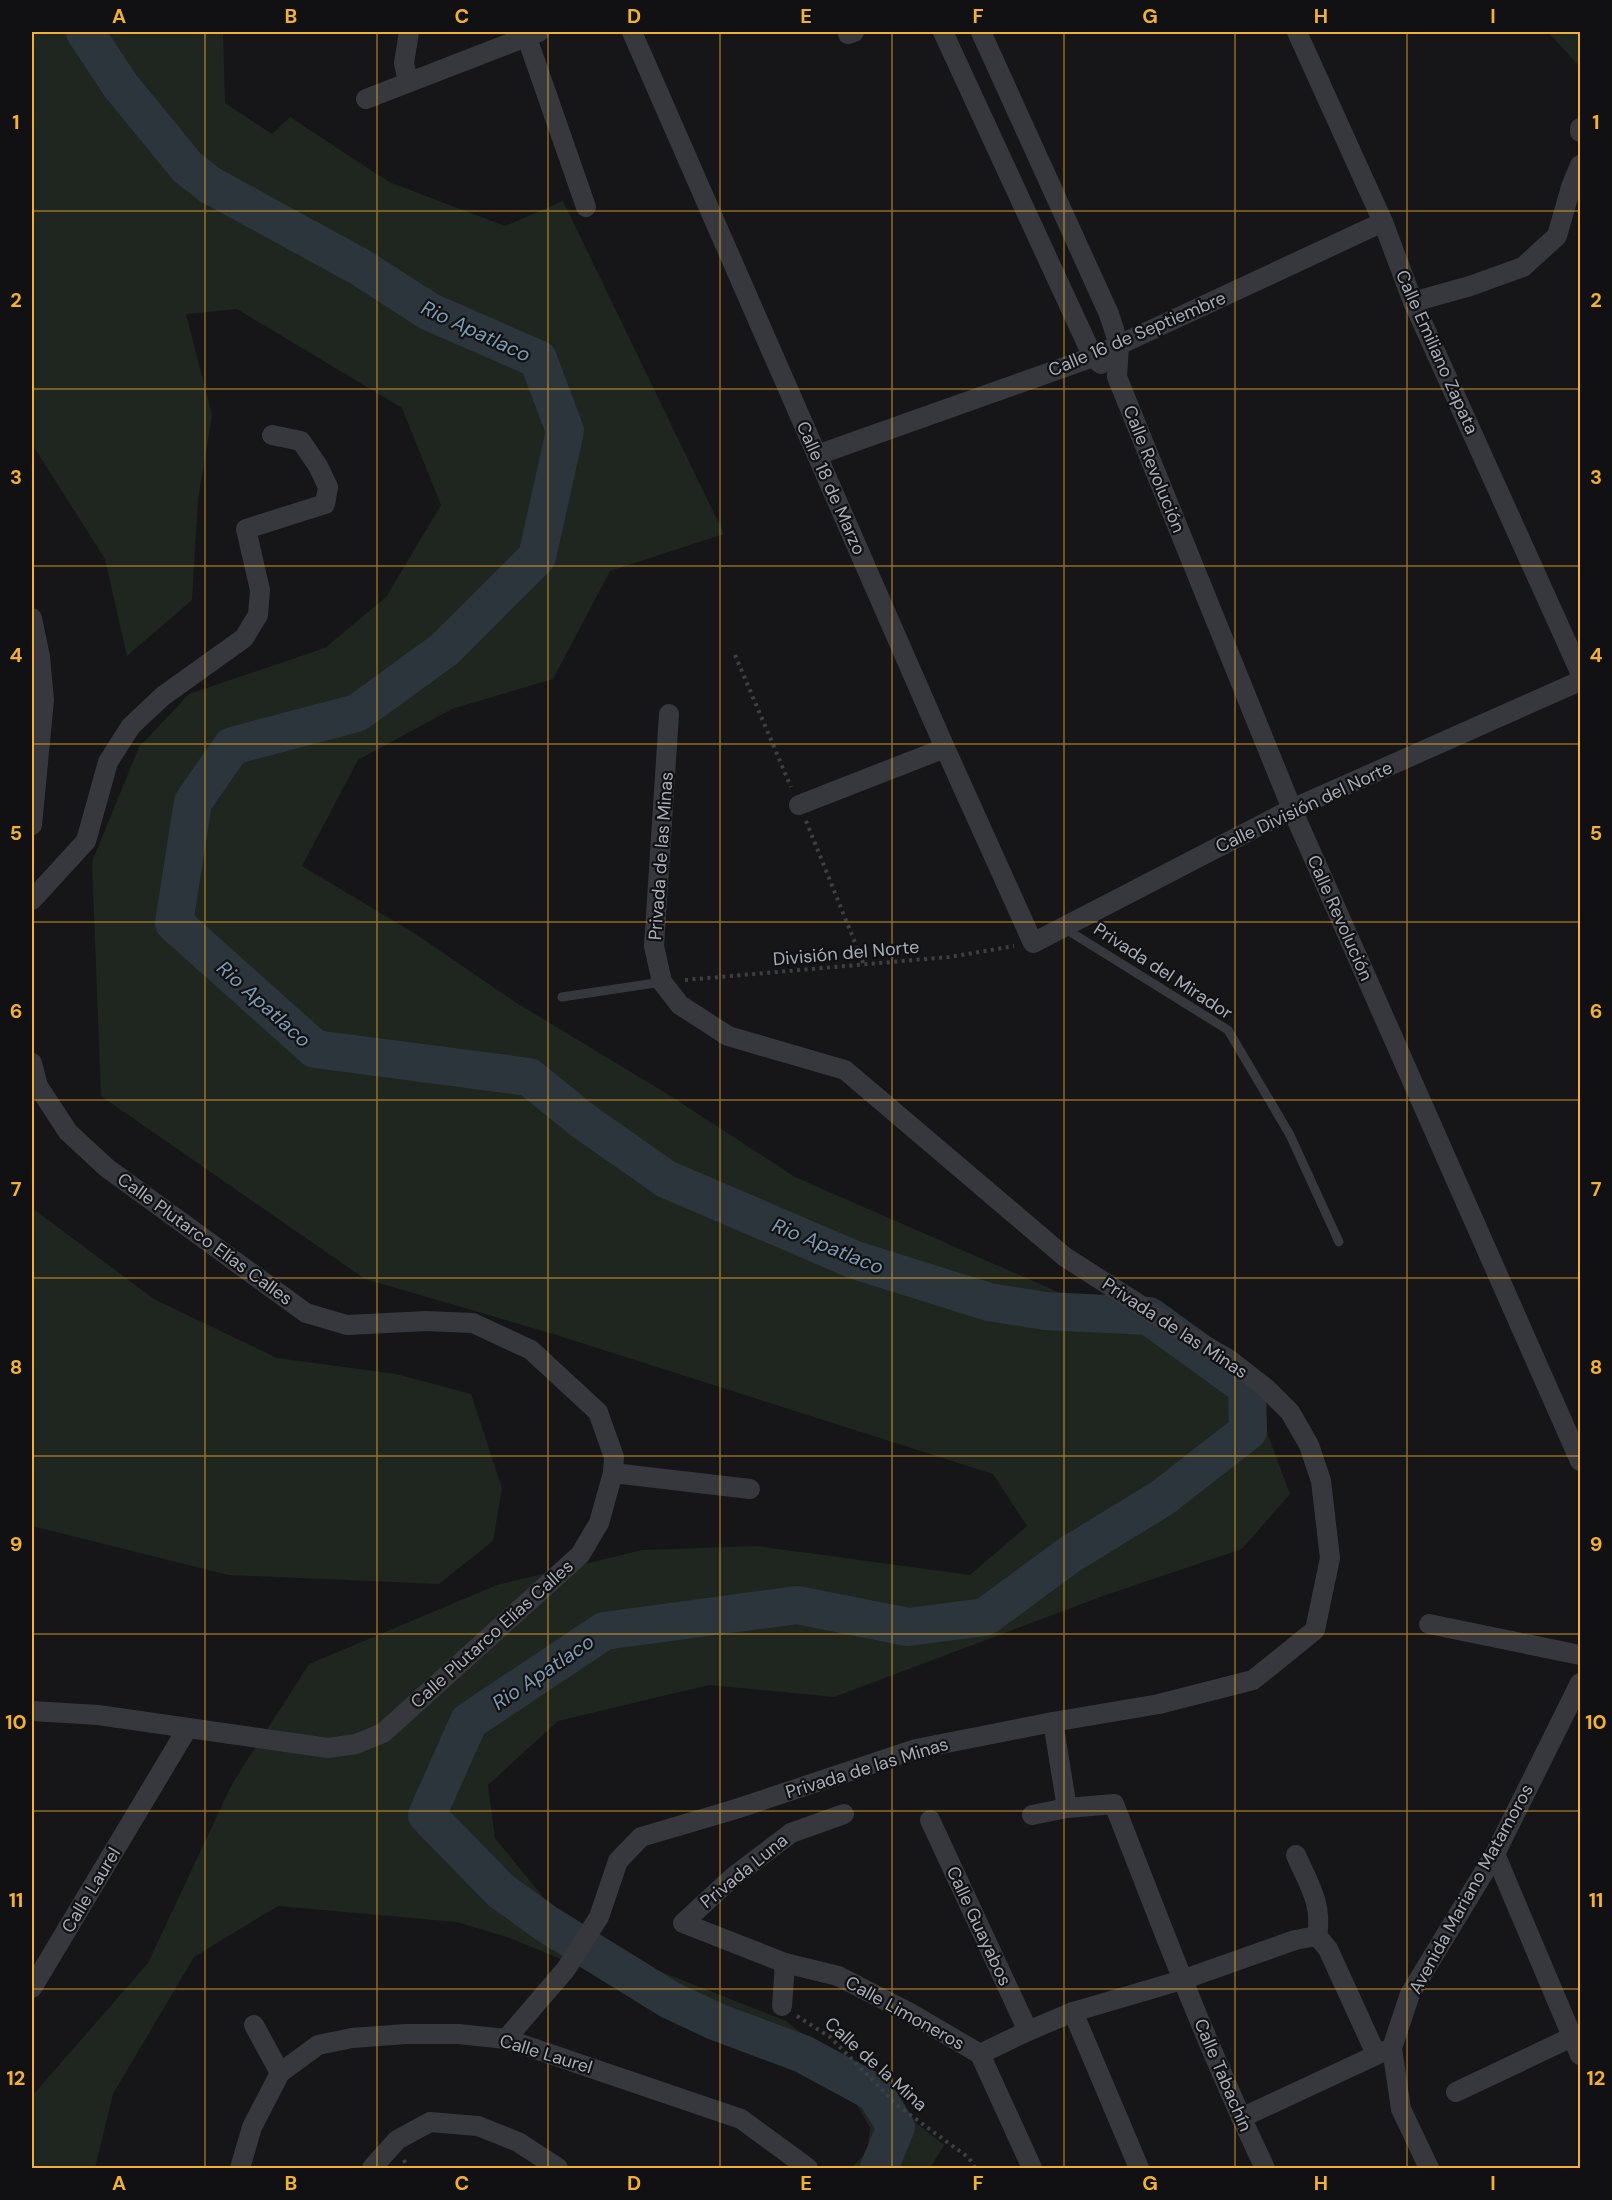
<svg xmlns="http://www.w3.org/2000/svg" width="1612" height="2200" font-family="'DM Sans',sans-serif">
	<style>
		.green { fill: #1e261f }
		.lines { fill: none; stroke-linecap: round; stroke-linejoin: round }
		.river { stroke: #2c353c; stroke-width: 38 }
		.path { stroke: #3d3f44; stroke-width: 4; stroke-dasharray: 3 4.5; stroke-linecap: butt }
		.service { stroke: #37383d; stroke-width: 9 }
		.minor { stroke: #37383d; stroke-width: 20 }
		.grid { fill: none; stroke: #f2b134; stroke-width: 1.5; stroke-opacity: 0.55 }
		.labels { text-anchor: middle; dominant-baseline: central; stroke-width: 4.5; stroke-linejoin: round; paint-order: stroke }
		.street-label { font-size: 18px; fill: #a8adb8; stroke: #111113 }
		.water-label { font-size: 20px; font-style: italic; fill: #7f9bb3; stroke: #111113 }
		.neatline { fill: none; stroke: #f2b134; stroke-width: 2 }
		.grid-label { font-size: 20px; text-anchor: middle; font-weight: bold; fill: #f2b134 }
	</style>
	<rect width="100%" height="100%" fill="#161618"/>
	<g class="green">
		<path d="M32 32H223L225 103 272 134 290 117 389 182 505 226 563 201 724 534 610 571 553 679 452 709 358 760 302 866 414 933 515 1002 669 1095 795 1177 1065 1295 1161 1341 1262 1419 1290 1494 1242 1549 1103 1596 834 1697 709 1685 558 1721 488 1785 495 1838 552 1908 596 1946 786 2021 944 2145 930 2168H851L867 2152 870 2128 850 2093 616 1982 510 1938 457 1922 278 1906 194 1957 113 2094 95 2168H32V2096L148 1963 232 1784 309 1664 497 1585 642 1550 757 1546 970 1575 1027 1526 993 1474 550 1333 365 1279 101 1096 92 862 139 747 189 694 325 648 386 597 441 505 402 408 237 309 186 314 212 415 198 500 192 600 127 656 105 559 32 444Z"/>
		<path d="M1548 32H1580V67Z"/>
		<path d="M32 1208 154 1299 277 1358 396 1374 471 1394 502 1488 493 1541 439 1584 228 1575 32 1526Z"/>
	</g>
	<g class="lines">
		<path class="river" d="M85 32 120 85 187 167 210 185 360 267 430 312 538 359 565 431 537 557 445 649 357 713 232 746 193 802 174 923 315 1049 529 1077 582 1120 666 1179 855 1260 989 1302 1045 1311 1149 1316 1247 1387 1248 1431 1162 1498 1069 1555 985 1617 908 1627 797 1605 604 1631 469 1721 427 1815 501 1891 547 1924 670 2000 717 2022 803 2054 875 2093 896 2127 879 2168"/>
		<g class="path">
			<path d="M735 655 791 787"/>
			<path d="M806 821 864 965"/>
			<path d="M685 980 949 957 1014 946"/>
			<path d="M797 2016 830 2037 898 2106 969 2158 975 2168"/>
			<path d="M404 2160 407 2168"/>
		</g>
		<g class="service">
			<path d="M1064 928 1228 1030 1290 1135 1339 1242"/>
			<path d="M562 997 662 982"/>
		</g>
		<g class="minor">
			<path d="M525 32 586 207"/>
			<path d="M632 32 945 748 1033 943 1292 809 1580 681"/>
			<path d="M943 32 1093 357 1101 364"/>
			<path d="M981 32 1109 314 1119 345 1117 377 1292 809 1580 1461"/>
			<path d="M1297 32 1383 222 1413 302 1580 672"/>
			<path d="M848 34 854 32"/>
			<path d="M408 82 404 63 409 32"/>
			<path d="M366 99 539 32"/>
			<path d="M1580 128V132"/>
			<path d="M1413 302 1470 286 1523 267 1557 236 1571 187 1580 165"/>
			<path d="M817 455 1093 357 1383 222"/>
			<path d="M32 618 40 657 44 700 32 825"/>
			<path d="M799 805 945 748"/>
			<path d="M32 900 86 841 108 762 131 726 163 696 244 638 258 615 260 590 246 529 325 504 328 487 318 466 301 441 272 435"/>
			<path d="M32 1063 38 1086 68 1132 107 1168 306 1313 347 1325 426 1321 473 1323 531 1350 598 1412 614 1457 613 1473 599 1523 580 1555 383 1733 356 1744 328 1748 98 1715 32 1711"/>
			<path d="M613 1473 750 1489"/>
			<path d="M1429 1624 1580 1655"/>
			<path d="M1053 1722 1067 1808"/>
			<path d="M844 1814 791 1833 733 1877 683 1923 785 1963 838 1976 910 2013 980 2054"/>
			<path d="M1032 1815 1067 1808 1114 1804C1162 1927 1208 2050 1265 2168"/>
			<path d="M930 1820 1028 2031"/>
			<path d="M1495 1854 1580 2055"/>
			<path d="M1296 1855C1308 1883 1323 1904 1317 1936"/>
			<path d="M32 1988 187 1729"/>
			<path d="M782 2006 785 1963"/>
			<path d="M1073 2012 1139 2168"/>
			<path d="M254 2025 280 2073"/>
			<path d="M506 2039 566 1969 599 1917 618 1861 641 1837 736 1809 916 1749 1053 1722 1159 1704 1253 1680 1315 1630 1330 1558 1321 1481 1309 1445 1290 1412 1267 1389 1230 1360 1179 1330 1065 1257 845 1070 728 1036 680 1005 662 982 654 946 669 714"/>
			<path d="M980 2054 1028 2031 1073 2012 1182 1980 1295 1940 1317 1936 1328 1949 1376 2054"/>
			<path d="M980 2054 1032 2168"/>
			<path d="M1456 2092 1572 2037"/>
			<path d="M1241 2118 1387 2050"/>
			<path d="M240 2168 252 2127 280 2073 318 2045 352 2038 406 2034H458L506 2039 741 2119 808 2168"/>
			<path d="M372 2168 397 2140 430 2122 478 2126 518 2142 558 2168"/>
			<path d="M1429 2168 1401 2109 1392 2048 1410 1994 1495 1854 1580 1683"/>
		</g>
	</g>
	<path class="grid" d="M205 32V2168M377 32V2168M548 32V2168M720 32V2168M892 32V2168M1064 32V2168M1235 32V2168M1407 32V2168M32 211H1580M32 389H1580M32 566H1580M32 744H1580M32 922H1580M32 1100H1580M32 1278H1580M32 1456H1580M32 1634H1580M32 1811H1580M32 1989H1580"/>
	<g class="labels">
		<g class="street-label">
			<text transform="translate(1137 334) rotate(-23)">Calle 16 de Septiembre</text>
			<text transform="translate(1437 352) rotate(66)">Calle Emiliano Zapata</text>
			<text transform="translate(1154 469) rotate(68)">Calle Revolución</text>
			<text transform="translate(831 488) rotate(66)">Calle 18 de Marzo</text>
			<text transform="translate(1304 807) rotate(-25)">Calle División del Norte</text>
			<text transform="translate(661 856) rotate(-86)">Privada de las Minas</text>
			<text transform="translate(1340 918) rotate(66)">Calle Revolución</text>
			<text transform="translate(846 953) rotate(-5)">División del Norte</text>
			<text transform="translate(1163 971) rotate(33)">Privada del Mirador</text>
			<text transform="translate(205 1239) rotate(36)">Calle Plutarco Elías Calles</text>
			<text transform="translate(1175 1328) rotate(33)">Privada de las Minas</text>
			<text transform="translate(492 1634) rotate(-42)">Calle Plutarco Elías Calles</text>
			<text transform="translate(867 1768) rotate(-17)">Privada de las Minas</text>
			<text transform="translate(744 1871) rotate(-39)">Privada Luna</text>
			<text transform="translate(1471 1889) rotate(-61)">Avenida Mariano Matamoros</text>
			<text transform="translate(91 1890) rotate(-59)">Calle Laurel</text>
			<text transform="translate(979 1926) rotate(65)">Calle Guayabos</text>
			<text transform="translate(905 2013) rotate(29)">Calle Limoneros</text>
			<text transform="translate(546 2054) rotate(17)">Calle Laurel</text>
			<text transform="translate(876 2064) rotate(42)">Calle de la Mina</text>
			<text transform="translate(1223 2075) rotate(67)">Calle Tabachín</text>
		</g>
		<g class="water-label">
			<text transform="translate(476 331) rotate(25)">Rio Apatlaco</text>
			<text transform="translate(264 1004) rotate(42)">Rio Apatlaco</text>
			<text transform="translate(828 1246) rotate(22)">Rio Apatlaco</text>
			<text transform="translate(543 1672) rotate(-34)">Rio Apatlaco</text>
		</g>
	</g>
	<rect width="1612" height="2200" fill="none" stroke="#111113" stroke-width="66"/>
	<rect x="33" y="33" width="1546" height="2134" class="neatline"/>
	<g class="grid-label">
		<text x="119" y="23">A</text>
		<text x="291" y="23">B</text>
		<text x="462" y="23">C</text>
		<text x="634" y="23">D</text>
		<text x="806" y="23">E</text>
		<text x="978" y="23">F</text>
		<text x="1150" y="23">G</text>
		<text x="1321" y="23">H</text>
		<text x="1493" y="23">I</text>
		<text x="16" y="129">1</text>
		<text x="1596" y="129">1</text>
		<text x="16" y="307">2</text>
		<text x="1596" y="307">2</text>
		<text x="16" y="484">3</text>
		<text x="1596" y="484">3</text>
		<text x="16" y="662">4</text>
		<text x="1596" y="662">4</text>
		<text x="16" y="840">5</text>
		<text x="1596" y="840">5</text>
		<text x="16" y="1018">6</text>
		<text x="1596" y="1018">6</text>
		<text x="16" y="1196">7</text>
		<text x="1596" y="1196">7</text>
		<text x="16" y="1374">8</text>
		<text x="1596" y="1374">8</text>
		<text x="16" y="1551">9</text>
		<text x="1596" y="1551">9</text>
		<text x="16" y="1729">10</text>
		<text x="1596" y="1729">10</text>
		<text x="16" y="1907">11</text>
		<text x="1596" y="1907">11</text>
		<text x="16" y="2085">12</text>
		<text x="1596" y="2085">12</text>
		<text x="119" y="2190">A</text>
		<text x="291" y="2190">B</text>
		<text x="462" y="2190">C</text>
		<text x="634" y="2190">D</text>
		<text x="806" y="2190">E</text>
		<text x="978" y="2190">F</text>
		<text x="1150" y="2190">G</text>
		<text x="1321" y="2190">H</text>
		<text x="1493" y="2190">I</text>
	</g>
</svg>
